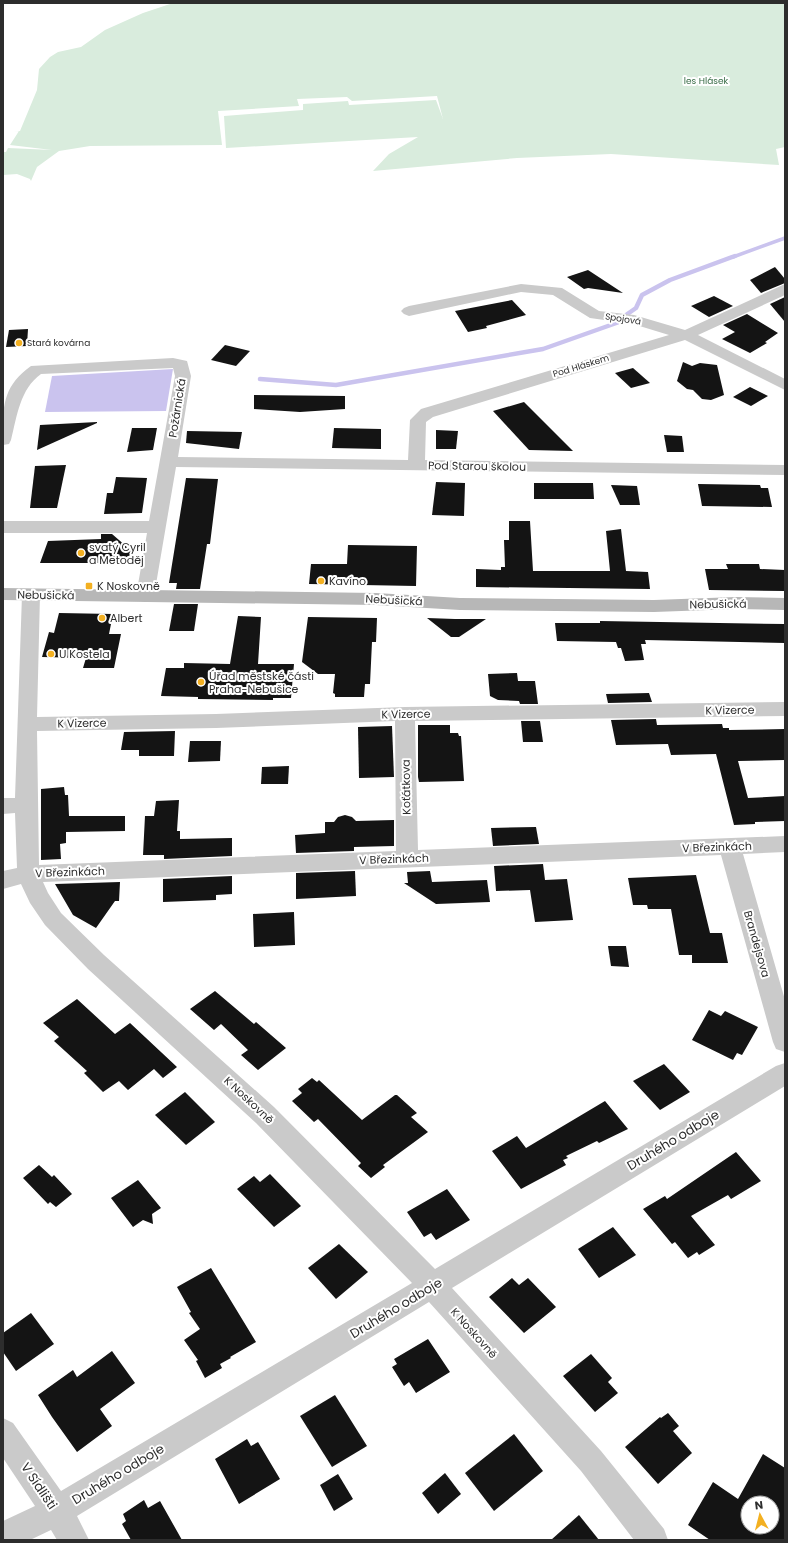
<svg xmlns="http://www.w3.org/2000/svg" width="788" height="1543" font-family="Poppins,sans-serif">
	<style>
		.green { fill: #d9ecdd }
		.water { fill: #cac3ee }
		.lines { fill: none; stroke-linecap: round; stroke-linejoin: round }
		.stream-far1 { stroke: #cac3ee; stroke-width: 3.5 }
		.stream { stroke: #cac3ee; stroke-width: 4.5 }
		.building { fill: #141414; fill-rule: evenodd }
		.street { fill: #cacaca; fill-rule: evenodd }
		.secondary { fill: #b7b7b7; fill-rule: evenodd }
		.poi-dot { fill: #f3b021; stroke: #fff; stroke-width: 1.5 }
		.labels { text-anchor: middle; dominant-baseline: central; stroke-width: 4; stroke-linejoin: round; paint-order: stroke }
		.far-park-label { font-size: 9px; fill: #376c46; stroke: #fff }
		.far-street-label { font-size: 9px; fill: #2d2d2d; stroke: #fff }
		.far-poi-label { font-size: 9px; fill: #2d2d2d; stroke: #fff; text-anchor: start }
		.street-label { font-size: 11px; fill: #2d2d2d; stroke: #fff }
		.poi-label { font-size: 11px; fill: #2d2d2d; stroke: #fff; text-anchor: start }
		.near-street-label { font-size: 13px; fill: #2d2d2d; stroke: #fff }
	</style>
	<rect width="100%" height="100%" fill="#fff"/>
	<path class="green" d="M173 3H785V147L776 149 779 165 611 154 517 158 373 171 389 154 418 137 226 148 224 116 303 110V104L348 101 349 105 436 100 443 119 437 96 352 101 347 97 297 99 299 106 218 111 222 145 90 146 59 151 37 167 31 181 30 179 17 174 3 175V152H6L8 148 52 150 10 145 19 131 13 132 20 131 37 90 39 69 50 57 58 52 81 47 105 30 143 13Z"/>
	<path class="water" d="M173 369 166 411 45 412 52 376Z"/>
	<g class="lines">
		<path class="stream-far1" d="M733 257 785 238"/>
		<g class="stream">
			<path d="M626 315 636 308 642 295 670 280 735 256"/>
			<path d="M260 379 336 385 543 349 622 321"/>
		</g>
	</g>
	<g class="building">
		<path d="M775 267 785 279V283L761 293 750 280Z"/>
		<path d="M588 270 623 293 588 288 584 289 567 277Z"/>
		<path d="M714 296 733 306 709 317 691 306Z"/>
		<path d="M785 297V322L770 304Z"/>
		<path d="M512 300 526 315 486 326 487 328 468 332 455 311Z"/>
		<path d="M747 314 778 333 765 342 767 343 750 353 722 339 735 332 723 325Z"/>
		<path d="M28 329 27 346 6 347 9 330Z"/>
		<path d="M225 345 250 351 236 366 211 360Z"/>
		<path d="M683 362 692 366 700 363 717 365 724 395 711 400 702 399 693 390 687 389 677 381Z"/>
		<path d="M633 368 650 383 631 388 615 373Z"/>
		<path d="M750 387 768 396 751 406 733 397Z"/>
		<path d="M254 395 345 396V409L300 412 254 409Z"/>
		<path d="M524 402 573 451 529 450 493 411Z"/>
		<path d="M97 422V423L37 450 40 425Z"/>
		<path d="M132 428H157L153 450 127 452Z"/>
		<path d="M334 428 381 429V449L332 448Z"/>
		<path d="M436 430 458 431 456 449H436Z"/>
		<path d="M187 431 242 432 239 449 186 443Z"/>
		<path d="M664 435 682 436 684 452H667Z"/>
		<path d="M66 465 57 508H30L35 466Z"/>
		<path d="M116 477 147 478 142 513 104 514 107 493H113Z"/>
		<path d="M186 478 218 479 210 544H207L200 589H176L177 583H169Z"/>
		<path d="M436 482 465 483 464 516 432 515Z"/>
		<path d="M534 483H593L594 499H534Z"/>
		<path d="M698 484 760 485 761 488H768L772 507 702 506Z"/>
		<path d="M611 485 637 486 640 505H620Z"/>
		<path d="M509 521H530L533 571H610L606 531 621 529 626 571 648 572 650 589 476 587V569L501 570V567H505L504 540H509Z"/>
		<path d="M101 534H112L134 553 121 560 105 559 104 563H40L48 541 101 539Z"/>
		<path d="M348 545 417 546 416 586 309 584 311 564H347Z"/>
		<path d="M726 564H759L760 569 785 570V591L709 590 705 569H728Z"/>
		<path d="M174 604H198L194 631H169Z"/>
		<path d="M59 613 113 614 109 634H121L114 668H83L86 658 42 657 49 632 54 633Z"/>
		<path d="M238 616 261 617 258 664H294L291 698H273V700L198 699V697L161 696 166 668H184V663L230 664Z"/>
		<path d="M308 617 377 618 376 642H372L370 684H365L364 697H335V694L333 693 335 674H318L302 662Z"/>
		<path d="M427 618 455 619H486L459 637H451Z"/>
		<path d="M600 621 785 624V643L645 640 646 644H641L644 660 625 661 621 648H618L616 642 557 641 555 623H600Z"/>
		<path d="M517 673 518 681H535L538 704H520L519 701 498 700 490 696 488 674Z"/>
		<path d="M649 693 652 702 608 703 606 694Z"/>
		<path d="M656 719 657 725 722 724 723 728H729V730L785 729V760L738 761 748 798 785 796V821L755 822V824L734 825 716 754 671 755 668 744 616 745 611 720Z"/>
		<path d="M521 721H540L543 742H523Z"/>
		<path d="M418 725H450V733H458L459 736H461L464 781 419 782 418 777Z"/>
		<path d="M392 726 394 777 359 778 358 727Z"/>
		<path d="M175 731 174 756H139V750H121L124 732Z"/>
		<path d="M190 741H221L220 761 188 762Z"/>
		<path d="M289 766 288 784H261L262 767Z"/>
		<path d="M64 787 65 795H68L69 816H125V831L66 832V843L60 844 61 859 41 860V789Z"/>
		<path d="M179 800 177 831H180V839L232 838V856L164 859V855H143L145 816H154L156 801Z"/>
		<path d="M345 815 352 817 356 821 394 820V846L354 847V851L296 853 295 835 325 833V822H334L338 817Z"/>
		<path d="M536 827 539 844 493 846 491 828Z"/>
		<path d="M543 864 545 880 567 879 573 920 535 922 530 890 496 891 494 866Z"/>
		<path d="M355 871 356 896 296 899V873Z"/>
		<path d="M430 871 432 882 487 880 490 902 436 904 404 883H408L407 872Z"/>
		<path d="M696 875 710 933H722L728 963H692V955H679L671 909H648L647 905H633L628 878Z"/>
		<path d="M232 876V894L216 895V900L163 902V879Z"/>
		<path d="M120 882 119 901H115L96 928 73 915 55 884Z"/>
		<path d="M294 912 295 945 254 947 253 914Z"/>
		<path d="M608 946H626L629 967 611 966Z"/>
		<path d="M215 991 254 1024 256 1022 286 1048 258 1070 241 1055 248 1050 221 1024 214 1030 190 1009Z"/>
		<path d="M77 999 115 1034 130 1023 177 1067 163 1078 154 1069 128 1090 119 1081 103 1092 84 1073 87 1071 54 1041 59 1037 43 1023Z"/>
		<path d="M709 1010 721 1016 725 1011 758 1027 742 1055 737 1053 733 1060 692 1040Z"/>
		<path d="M664 1064 690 1092 660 1110 633 1081Z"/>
		<path d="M312 1078 317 1082 319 1080 362 1120 395 1095H397L417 1113 411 1117 428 1132 383 1165 385 1167 371 1178 358 1166 361 1163 318 1119 314 1122 292 1101 302 1093 298 1089Z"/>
		<path d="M185 1092 215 1122 186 1145 155 1115Z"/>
		<path d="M605 1101 628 1129 599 1143 597 1141 566 1156 568 1158 563 1160 566 1165 521 1189 492 1151 517 1136 526 1148Z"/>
		<path d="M736 1152 761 1181 731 1199 728 1195 691 1216 715 1245 699 1255 697 1252 688 1258 675 1242 672 1244 643 1209 665 1196 667 1199Z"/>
		<path d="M39 1165 52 1177 54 1175 72 1194 56 1207 50 1202 48 1204 23 1178Z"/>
		<path d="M270 1174 301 1206 274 1227 237 1189 254 1176 260 1182Z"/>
		<path d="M138 1180 161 1208 152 1214 153 1224 143 1220 133 1227 111 1198Z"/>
		<path d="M447 1189 470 1220 436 1240 431 1233 424 1237 407 1212Z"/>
		<path d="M613 1227 636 1255 599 1278 578 1249Z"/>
		<path d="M339 1244 368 1272 336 1299 308 1268Z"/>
		<path d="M211 1268 256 1342 230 1357 231 1358 220 1364 222 1368 205 1378 196 1361 198 1360 184 1340 200 1329 189 1313 191 1312 177 1287Z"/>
		<path d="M512 1278 519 1285 528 1278 556 1307 524 1333 489 1297Z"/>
		<path d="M31 1313 54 1344 16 1371 3 1352V1333Z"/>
		<path d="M428 1339 450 1372 416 1393 409 1382 404 1386 392 1367 397 1364 394 1359Z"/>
		<path d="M112 1351 135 1383 100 1409 112 1426 77 1452 52 1417 38 1395 73 1370 77 1377Z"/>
		<path d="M591 1354 612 1378 608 1382 618 1393 595 1412 563 1376Z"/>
		<path d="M335 1395 367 1446 332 1467 300 1416Z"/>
		<path d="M668 1413 679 1426 673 1431 692 1453 658 1484 625 1447 660 1417 661 1418Z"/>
		<path d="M514 1434 543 1471 494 1511 465 1473Z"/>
		<path d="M247 1439 251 1446 258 1442 280 1479 239 1504 215 1459Z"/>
		<path d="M763 1454 785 1468V1540H710L688 1525 713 1482 738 1499ZM748 1503H772V1527H748Z"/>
		<path d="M445 1473 461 1494 438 1514 422 1493Z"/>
		<path d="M338 1474 353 1499 334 1511 320 1485Z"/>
		<path d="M144 1500 148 1508 160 1501 182 1540H131L122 1524 126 1521 123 1514Z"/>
		<path d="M579 1515 599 1540H551Z"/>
	</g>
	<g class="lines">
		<g class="street">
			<path d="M521 284 562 288 599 311 634 315 685 330 785 284V295L698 335 785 379V390L685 340 433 417 426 422 425 460 785 465V475L176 467 154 596 152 600 145 602 138 600 136 596 147 533H3V521H149L175 376 173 368 41 374C20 389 17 416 11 440L9 444 3 445C3 411 0 388 31 366L173 358 187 361 191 376 178 457 408 460 410 420 421 409 669 335 633 324 590 318 553 295 521 292 409 316 404 314 401 311 404 308 409 306Z"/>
			<path d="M31 589 38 591 40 595 37 717 216 714 405 707 785 702V716L415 721 418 850 785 836V852L743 854 785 1000V1052L776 1049 773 1042 721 855 43 882 48 893 61 913 104 955 274 1107 435 1269 776 1066 785 1063V1086L452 1288 601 1451 664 1529 668 1540H634L581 1471 429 1302 77 1516 89 1540H57L51 1530 30 1540H3V1521L35 1506 3 1458V1418L13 1423 61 1491 412 1283 256 1123 88 969 45 925 30 903 21 884 3 889V871L17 868 15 813 3 814V798H15L22 595 24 591ZM395 721 396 851 39 865 37 731 216 728Z"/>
		</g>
		<path class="secondary" d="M3 588 376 593 460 598 654 600 736 597 785 598V610L736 609 654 612 460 610 376 605 3 600Z"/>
	</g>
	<g class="poi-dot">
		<circle cx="19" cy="343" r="4"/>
		<circle cx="81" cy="553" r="4"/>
		<circle cx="321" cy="581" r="4"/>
		<rect x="85" y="582" width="8" height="8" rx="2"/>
		<circle cx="102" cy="618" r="4"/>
		<circle cx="51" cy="654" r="4"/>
		<circle cx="201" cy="682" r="4"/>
	</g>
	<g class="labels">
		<g class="far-park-label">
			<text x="706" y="81">les Hlásek</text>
		</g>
		<g class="far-street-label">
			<text transform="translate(623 319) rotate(9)">Spojová</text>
			<text transform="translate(581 366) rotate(-17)">Pod Hláskem</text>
		</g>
		<g class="far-poi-label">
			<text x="27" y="343">Stará kovárna</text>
		</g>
		<g class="street-label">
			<text transform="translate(177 408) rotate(-81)">Požárnická</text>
			<text transform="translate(477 466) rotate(1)">Pod Starou školou</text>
			<text transform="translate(46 595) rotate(1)">Nebušická</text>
			<text transform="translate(394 600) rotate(3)">Nebušická</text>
			<text transform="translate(718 604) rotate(-1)">Nebušická</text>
			<text transform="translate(730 710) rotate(-1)">K Vizerce</text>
			<text transform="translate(406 714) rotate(-1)">K Vizerce</text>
			<text transform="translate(82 723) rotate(-1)">K Vizerce</text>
			<text transform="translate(406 787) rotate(-91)">Koťátkova</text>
			<text transform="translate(717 847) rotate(-2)">V Březinkách</text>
			<text transform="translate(394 859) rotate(-2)">V Březinkách</text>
			<text transform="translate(70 872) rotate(-2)">V Březinkách</text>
			<text transform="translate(757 944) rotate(74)">Brandejsova</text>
			<text transform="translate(249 1100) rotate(43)">K Noskovně</text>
			<text transform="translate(474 1333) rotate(48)">K Noskovně</text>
		</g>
		<g class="poi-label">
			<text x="89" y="547">svatý Cyril<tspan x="89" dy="13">a Metoděj</tspan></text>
			<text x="329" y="581">Kavíno</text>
			<text x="97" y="586">K Noskovně</text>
			<text x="110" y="618">Albert</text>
			<text x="59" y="654">U Kostela</text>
			<text x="209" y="676">Úřad městské části<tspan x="209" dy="13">Praha-Nebušice</tspan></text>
		</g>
		<g class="near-street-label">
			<text transform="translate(673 1140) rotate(-31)">Druhého odboje</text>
			<text transform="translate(396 1308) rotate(-31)">Druhého odboje</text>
			<text transform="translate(118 1474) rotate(-31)">Druhého odboje</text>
			<text transform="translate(39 1486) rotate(56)">V Sídlišti</text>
		</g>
	</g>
	<rect width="788" height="1543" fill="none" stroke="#2d2d2d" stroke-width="8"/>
	<g transform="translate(760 1515) rotate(353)"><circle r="19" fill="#ffffff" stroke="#ababab"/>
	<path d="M0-3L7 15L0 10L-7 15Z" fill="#f3b021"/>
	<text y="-6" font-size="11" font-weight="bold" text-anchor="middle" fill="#2d2d2d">N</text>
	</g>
</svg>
